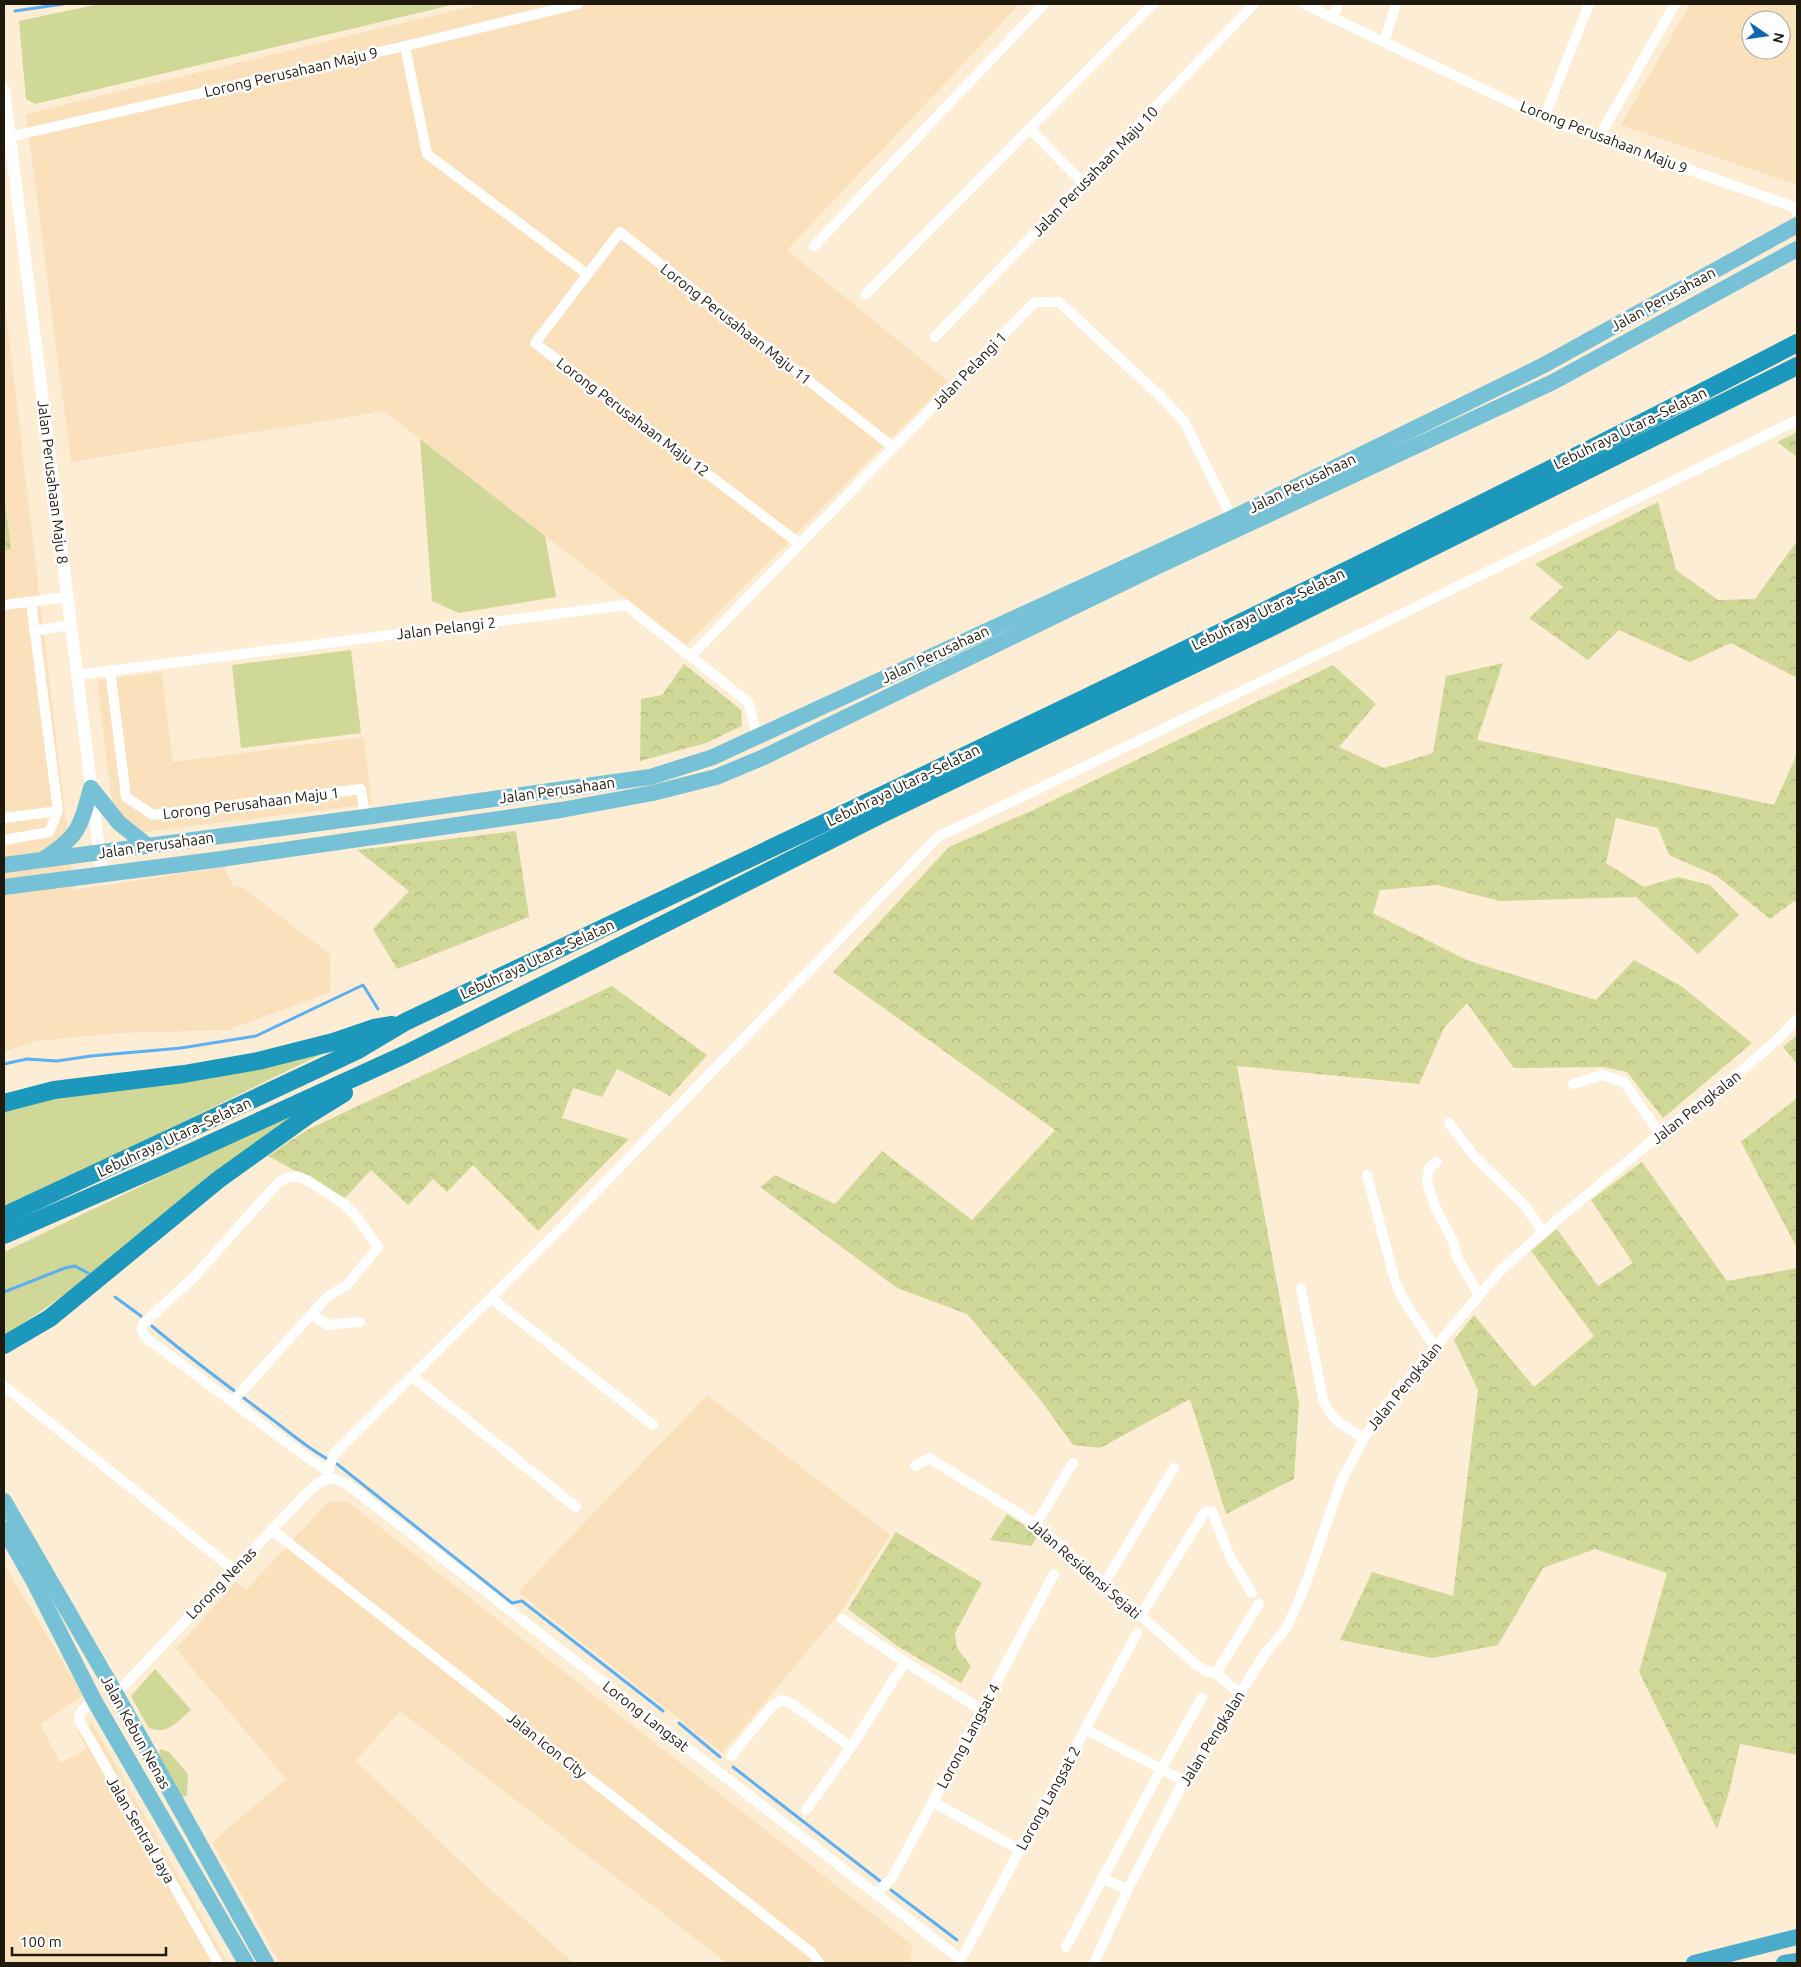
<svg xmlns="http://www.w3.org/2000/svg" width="1801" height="1967" font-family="Ubuntu,sans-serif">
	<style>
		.built { fill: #fae1bc; fill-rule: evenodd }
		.grass { fill: #cfd897 }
		.forest { fill: url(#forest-crowns) }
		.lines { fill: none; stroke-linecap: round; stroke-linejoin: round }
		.stream { stroke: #5cb0f2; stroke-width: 3 }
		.minor { stroke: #fff; stroke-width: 10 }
		.tertiary { stroke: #fff; stroke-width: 12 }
		.primary { stroke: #77c1d7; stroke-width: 16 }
		.trunk { stroke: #4aacca; stroke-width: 16 }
		.motorway { stroke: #1d98bd; stroke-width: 18 }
		.labels { text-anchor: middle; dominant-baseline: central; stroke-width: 5; stroke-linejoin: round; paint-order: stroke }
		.street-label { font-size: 15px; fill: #20190d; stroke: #fff }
	</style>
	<defs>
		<pattern id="forest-crowns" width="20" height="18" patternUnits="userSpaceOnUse" patternTransform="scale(1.25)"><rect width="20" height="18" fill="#cfd897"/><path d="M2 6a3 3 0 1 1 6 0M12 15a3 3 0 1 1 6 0" fill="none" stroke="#b1b981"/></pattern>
	</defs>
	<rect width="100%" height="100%" fill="#fdedd4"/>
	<g class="built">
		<path d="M481 4H1020L787 250 948 381 686 645 384 411 71 462 26 114Z"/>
		<path d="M1690 4H1797V185L1621 125ZM1751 20H1781V50H1751Z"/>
		<path d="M4 295 74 890 224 867 234 887H242L330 954V992L228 1030 119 1033 36 1041 4 1052Z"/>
		<path d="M162 672 173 762 364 737 372 804 144 832 113 809 97 680Z"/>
		<path d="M707 1395 890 1535 842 1610 722 1753 518 1592Z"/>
		<path d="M328 1502H348L912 1945 910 1963H727L400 1711 356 1761 479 1879 574 1963H280L212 1842 286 1779 176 1649 236 1582 246 1590Z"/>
		<path d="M4 1565 83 1695 40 1724 60 1763 87 1749 78 1732 92 1723 228 1963H4Z"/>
	</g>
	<g class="grass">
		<path d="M99 4H456L35 104 26 99 19 21Z"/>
		<path d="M420 439 545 536 556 597 459 613 432 601Z"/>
		<path d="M351 650 361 733 241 748 232 665Z"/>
		<path d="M326 1052 4 1209V1107Z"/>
		<path d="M333 1094 68 1292 4 1337V1252Z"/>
		<path d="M155 1669 191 1710C178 1721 166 1737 148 1727L131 1696Z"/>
		<path d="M160 1749 169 1752 188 1774 187 1796 182 1797 159 1756Z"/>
	</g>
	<g class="forest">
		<path d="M1797 432V457L1777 442Z"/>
		<path d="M4 497 11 549 4 550Z"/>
		<path d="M1658 502 1676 570 1718 600 1755 599 1797 541V678L1731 643 1690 662 1619 630 1588 660 1529 618 1563 587 1535 564Z"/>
		<path d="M1503 663 1477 740 1774 805 1797 754V903L1794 901 1770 919 1717 876 1669 855 1658 828 1616 818 1606 863 1644 887 1678 877 1710 885 1739 915 1698 954 1636 897 1500 901 1437 885 1380 890 1373 913 1469 961 1596 1000 1634 960 1681 986 1752 1043 1663 1118 1627 1072 1604 1067 1514 1068 1467 1003 1444 1028 1419 1084 1237 1066 1299 1403 1294 1479 1226 1514 1190 1399 1100 1448 1073 1445 1039 1398 967 1314 897 1288 760 1187 775 1175 835 1204 882 1151 972 1220 1055 1130 833 972 949 847 1033 810 1333 665 1376 704 1339 747 1384 768 1433 753 1446 676Z"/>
		<path d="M684 664 741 710 742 726 706 743 640 761 641 699 662 695Z"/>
		<path d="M516 831 529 917 397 969 373 929 409 891 357 850Z"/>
		<path d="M612 986 707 1055 670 1096 617 1069 602 1097 573 1088 562 1118 629 1139 538 1231 473 1165 447 1192 433 1179 408 1205 371 1170 345 1198 268 1156 307 1130Z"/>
		<path d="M1797 1035V1064L1783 1047Z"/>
		<path d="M1797 1098V1248L1741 1142Z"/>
		<path d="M1642 1162 1727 1281 1797 1268V1755L1740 1744 1729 1792 1717 1829 1639 1672 1667 1573 1595 1549 1543 1568 1498 1645 1432 1658 1340 1640 1372 1572 1453 1596 1478 1390 1454 1340 1474 1315 1534 1387 1594 1336 1531 1251 1557 1229 1598 1286 1633 1263 1591 1200Z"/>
		<path d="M1007 1514 1038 1535 1032 1546 990 1540Z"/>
		<path d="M896 1532 982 1583 955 1633 957 1648 971 1666 961 1683 897 1646 848 1609Z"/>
	</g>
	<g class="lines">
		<g class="stream">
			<path d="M15 11 63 4"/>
			<path d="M4 1064 27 1059 57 1061 91 1056 181 1048 256 1036 363 985 378 1009"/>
			<path d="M4 1292 65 1268 75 1266 88 1273"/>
			<path d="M115 1297 141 1316"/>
			<path d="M152 1326C187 1356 224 1383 261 1411 286 1429 310 1451 337 1464L512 1603 522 1601 663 1711"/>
			<path d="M679 1723 720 1757"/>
			<path d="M733 1767 880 1881"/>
			<path d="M891 1890 957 1940"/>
		</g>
		<g class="minor">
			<path d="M1304 4 1544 118 1791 206 1797 212"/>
			<path d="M1333 18 1338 4"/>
			<path d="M1384 42 1396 4"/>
			<path d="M405 46 427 154 587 274"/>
			<path d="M1544 118 1589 4"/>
			<path d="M1030 129 1083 183"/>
			<path d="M1599 137 1675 4"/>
			<path d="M5 138 405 46 578 4"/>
			<path d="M814 246 1044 4"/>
			<path d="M866 294 1153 4"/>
			<path d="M935 337 1254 4"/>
			<path d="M800 544 535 343 620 232 894 448"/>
			<path d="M4 605 67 597"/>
			<path d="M34 631 71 625"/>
			<path d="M691 656 1035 302H1059L1161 397 1184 421 1232 518"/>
			<path d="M110 670 126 797 153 815 361 789 365 817"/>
			<path d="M77 675 626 605 748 702 757 735"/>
			<path d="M4 818 58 811"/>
			<path d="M4 840 49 832 58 811 31 602"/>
			<path d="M1573 1084 1602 1075 1624 1082 1660 1134"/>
			<path d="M1449 1123 1474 1156 1526 1207 1543 1232"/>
			<path d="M1437 1162 1429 1168 1427 1182 1436 1209 1453 1241 1457 1257 1479 1295"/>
			<path d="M1367 1175 1395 1281 1403 1299 1434 1346"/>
			<path d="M1301 1289 1323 1399C1330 1420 1345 1427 1364 1438"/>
			<path d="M491 1298 653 1425"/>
			<path d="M312 1314 327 1325 360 1322"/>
			<path d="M413 1377 576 1507"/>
			<path d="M4 1386 234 1570"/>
			<path d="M232 1402 327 1297 347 1285 378 1247 356 1216 344 1204 307 1180 296 1176 286 1178 277 1184 194 1277 143 1324 142 1330 145 1337 305 1456 328 1471"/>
			<path d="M915 1466 929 1458 1036 1524 1198 1666 1206 1671 1216 1673 1240 1694"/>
			<path d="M329 1478 328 1471 334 1454 563 1226 938 837 1373 628 1797 420"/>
			<path d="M1036 1524 1073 1463"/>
			<path d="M272 1530 812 1953 819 1963"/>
			<path d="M1104 1584 1174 1468"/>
			<path d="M1140 1616 1205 1512H1212L1231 1559 1252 1593"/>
			<path d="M842 1619 905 1662 982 1710"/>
			<path d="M1216 1673 1259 1604"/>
			<path d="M116 1694 306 1494C321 1480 327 1473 347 1484L960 1959"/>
			<path d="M95 1702C87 1707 76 1711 80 1722L218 1963"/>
			<path d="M1085 1729 1184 1781"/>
			<path d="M731 1756 773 1705 782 1700 789 1702 851 1747"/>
			<path d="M933 1802 1020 1850"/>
			<path d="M806 1810 851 1747 905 1662"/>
			<path d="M1102 1879 1128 1889"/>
			<path d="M875 1894 892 1878 1054 1574"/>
			<path d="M1066 1947 1161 1769 1202 1698"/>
			<path d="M959 1963 1137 1633"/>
			<path d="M1094 1963 1128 1889 1184 1781 1265 1654 1288 1625 1304 1588 1341 1482 1364 1438 1386 1405 1499 1272 1543 1232 1660 1134 1740 1072 1777 1040 1797 1019"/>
		</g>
		<path class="tertiary" d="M4 90 102 873"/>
		<g class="primary">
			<path d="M91 788 119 823 148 846"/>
			<path d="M45 858C80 835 80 827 91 788"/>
			<path d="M4 865 365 817 650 777 713 757 1232 518 1544 365 1797 225"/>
			<path d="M4 887 214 860 561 810 653 793 716 777 764 757 1158 566 1553 382 1797 249"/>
			<path d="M4 1501 116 1694 266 1963"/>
			<path d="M4 1529 33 1580 95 1702 246 1963"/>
		</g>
		<g class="trunk">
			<path d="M1694 1963 1797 1937"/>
			<path d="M1784 1963 1797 1961"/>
		</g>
		<g class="motorway">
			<path d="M4 1103 54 1090 184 1074 258 1061 333 1042 374 1028 392 1025"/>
			<path d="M4 1216 358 1050 405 1022C871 801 1339 581 1797 343"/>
			<path d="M4 1235 161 1166 406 1054 882 814 1264 631 1797 366"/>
			<path d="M4 1345 50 1318 218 1180 310 1114 344 1093"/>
		</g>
	</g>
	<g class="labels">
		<g class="street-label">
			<text transform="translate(291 72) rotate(-13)">Lorong Perusahaan Maju 9</text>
			<text transform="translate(1604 137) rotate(21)">Lorong Perusahaan Maju 9</text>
			<text transform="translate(1095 171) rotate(-46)">Jalan Perusahaan Maju 10</text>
			<text transform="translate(1663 299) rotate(-29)">Jalan Perusahaan</text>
			<text transform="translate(736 324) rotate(38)">Lorong Perusahaan Maju 11</text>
			<text transform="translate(969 370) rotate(-46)">Jalan Pelangi 1</text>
			<text transform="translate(633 417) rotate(37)">Lorong Perusahaan Maju 12</text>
			<text transform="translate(1630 428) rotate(-26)">Lebuhraya Utara–Selatan</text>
			<text transform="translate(53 482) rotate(83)">Jalan Perusahaan Maju 8</text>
			<text transform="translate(1302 483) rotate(-26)">Jalan Perusahaan</text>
			<text transform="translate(1268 609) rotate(-26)">Lebuhraya Utara–Selatan</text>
			<text transform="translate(446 628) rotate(-7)">Jalan Pelangi 2</text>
			<text transform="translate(935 654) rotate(-25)">Jalan Perusahaan</text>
			<text transform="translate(903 785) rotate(-26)">Lebuhraya Utara–Selatan</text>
			<text transform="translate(557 790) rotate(-8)">Jalan Perusahaan</text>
			<text transform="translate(251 803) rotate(-7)">Lorong Perusahaan Maju 1</text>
			<text transform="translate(156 845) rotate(-8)">Jalan Perusahaan</text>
			<text transform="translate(537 959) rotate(-25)">Lebuhraya Utara–Selatan</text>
			<text transform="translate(1696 1107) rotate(-38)">Jalan Pengkalan</text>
			<text transform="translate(174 1137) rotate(-25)">Lebuhraya Utara–Selatan</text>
			<text transform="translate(1404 1386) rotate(-51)">Jalan Pengkalan</text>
			<text transform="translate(1085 1569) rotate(41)">Jalan Residensi Sejati</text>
			<text transform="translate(221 1583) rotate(-46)">Lorong Nenas</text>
			<text transform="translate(646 1716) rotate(38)">Lorong Langsat</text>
			<text transform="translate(136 1732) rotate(61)">Jalan Kebun Nenas</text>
			<text transform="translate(968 1736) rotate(-62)">Lorong Langsat 4</text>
			<text transform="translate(1212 1738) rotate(-58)">Jalan Pengkalan</text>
			<text transform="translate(547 1745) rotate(38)">Jalan Icon City</text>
			<text transform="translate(1048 1798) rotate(-61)">Lorong Langsat 2</text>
			<text transform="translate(141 1830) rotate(60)">Jalan Sentral Jaya</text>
		</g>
	</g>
	<rect width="1801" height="1967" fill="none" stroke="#20190d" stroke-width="10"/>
	<g transform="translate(1766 35) rotate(103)"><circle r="24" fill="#ffffff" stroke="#a6a39e"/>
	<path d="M0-4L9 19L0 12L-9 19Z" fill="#1165b3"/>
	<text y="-8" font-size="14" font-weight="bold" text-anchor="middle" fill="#20190d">N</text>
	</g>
	<path d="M12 1947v8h154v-8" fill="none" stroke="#20190d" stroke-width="2.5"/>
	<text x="20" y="1947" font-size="15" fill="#20190d" stroke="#ffffff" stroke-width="4" paint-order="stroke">100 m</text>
</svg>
